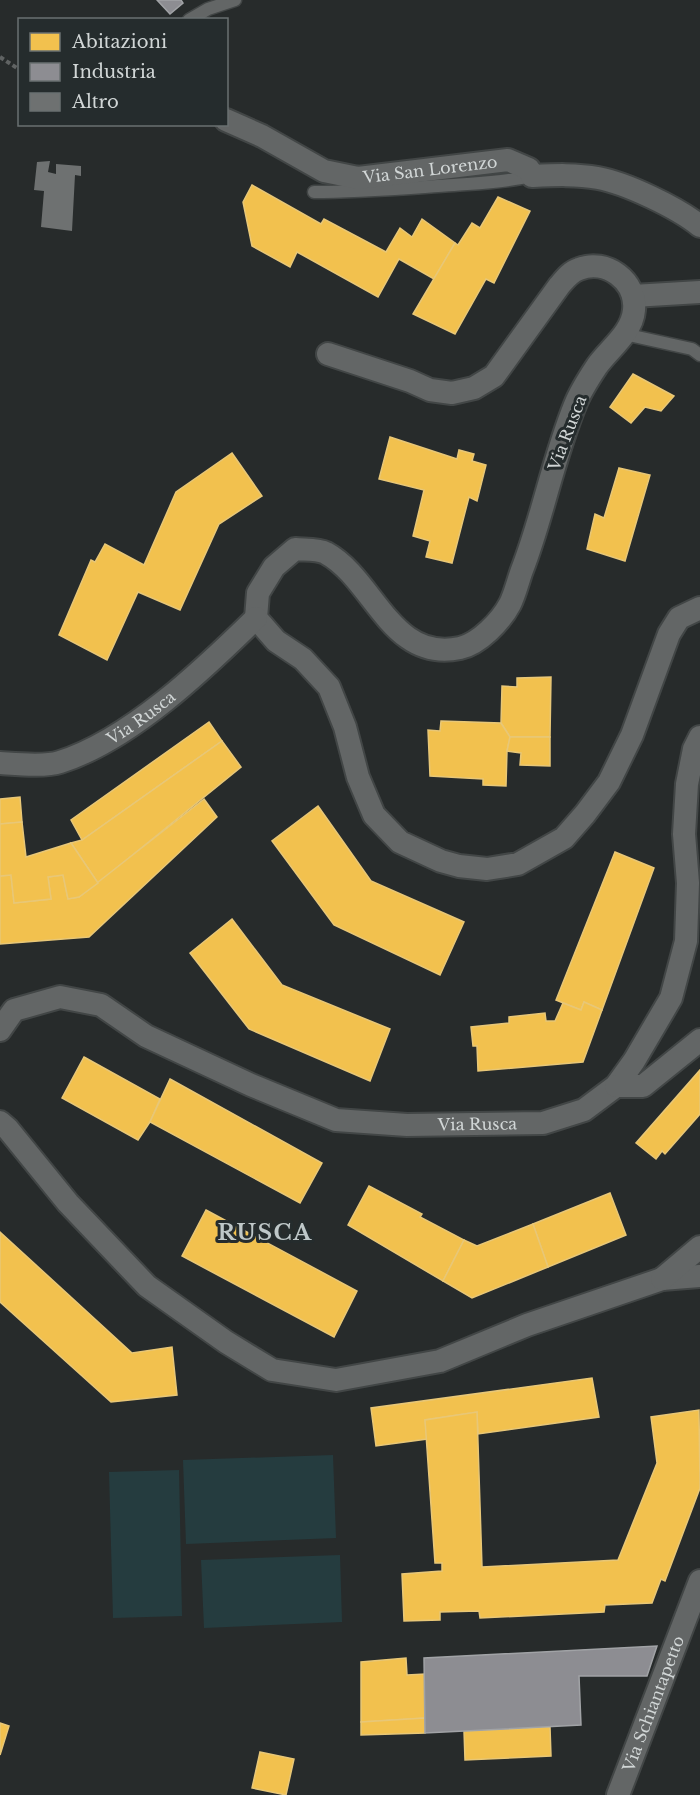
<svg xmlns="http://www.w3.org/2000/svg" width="700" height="1795" font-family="'Libre Baskerville',serif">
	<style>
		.green { fill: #253c3f }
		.homes { fill: #f2c14e; stroke: #e8c777; stroke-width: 1.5 }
		.industry { fill: #8d8d92; stroke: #a1a3a6; stroke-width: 1.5 }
		.building { fill: #6e7171 }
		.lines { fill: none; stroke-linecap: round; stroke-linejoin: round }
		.service-casing { stroke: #424646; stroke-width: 15 }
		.minor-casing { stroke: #424646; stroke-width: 26 }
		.path { stroke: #606363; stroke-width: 4; stroke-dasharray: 4.5 3; stroke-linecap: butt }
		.service { stroke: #636666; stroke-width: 12 }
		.minor { stroke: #636666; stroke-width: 22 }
		.labels { text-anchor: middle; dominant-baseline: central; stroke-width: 6; stroke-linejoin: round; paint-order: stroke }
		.street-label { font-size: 16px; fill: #d1d6d6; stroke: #252c2d }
		.district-label { font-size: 22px; font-weight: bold; letter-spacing: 1.5px; fill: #bec7c8; stroke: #252c2d }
	</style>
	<rect width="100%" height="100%" fill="#272b2b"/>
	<g class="green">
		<path d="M333 1455 336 1538 186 1544 183 1460Z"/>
		<path d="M179 1470 182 1616 113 1618 109 1472Z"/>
		<path d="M340 1555 342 1622 204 1628 201 1560Z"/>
	</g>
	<g class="homes">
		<path d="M252 185 321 224 324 219 386 252 400 228 412 237 422 219 455 243 434 279 399 259 378 297 297 252 290 267 252 246 243 202Z"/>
		<path d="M498 197 530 211 494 283 486 279 455 334 413 314 455 243 458 245 472 223 480 228Z"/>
		<path d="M633 374 674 396 661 411 645 407 631 423 610 407Z"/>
		<path d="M390 437 457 459 459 450 474 454 472 461 486 465 477 501 469 497 452 563 426 557 430 541 413 536 424 490 379 479Z"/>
		<path d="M232 453 262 496 219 524 180 610 138 592 107 660 59 635 91 560 95 562 105 544 144 565 176 492Z"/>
		<path d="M619 468 650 475 625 561 587 549 595 514 604 518Z"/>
		<path d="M551 677 550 737H510L501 723 502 686 517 687V678Z"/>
		<path d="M441 721 501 723 510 737 507 751 506 786 483 785V779L430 776 428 730 440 731Z"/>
		<path d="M209 722 222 741 82 840 71 820Z"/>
		<path d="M510 737H550V766L520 765 521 753 507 751Z"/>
		<path d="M222 741 241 767 98 883 71 843 82 840Z"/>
		<path d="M20 797 22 822 0 824V799Z"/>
		<path d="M204 799 217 817 89 937 0 944V876L11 875 14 903 51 899 48 877 63 875 68 899 79 897Z"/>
		<path d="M318 806 371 881 464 922 440 975 334 925 272 841Z"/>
		<path d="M22 822 26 857 71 843 98 883 79 897 68 899 63 875 48 877 51 899 14 903 11 875 0 876V824Z"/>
		<path d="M615 852 654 868 602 1010 584 1002 581 1010 556 1000Z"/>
		<path d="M232 919 282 985 390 1029 370 1081 249 1029 190 953Z"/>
		<path d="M584 1002 602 1010 583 1062 478 1071 477 1046H473L471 1027 509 1023V1017L545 1013 546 1021H555L563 1003 581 1010Z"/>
		<path d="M84 1057 160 1099 150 1122 138 1140 62 1098Z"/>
		<path d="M700 1070V1114L665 1154 662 1151 656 1159 636 1143Z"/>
		<path d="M170 1079 322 1163 300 1203 150 1122Z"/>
		<path d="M369 1186 422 1214 420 1217 464 1240 443 1281 348 1225Z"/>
		<path d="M610 1193 626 1235 548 1267 533 1224Z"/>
		<path d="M206 1210 357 1291 334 1337 182 1256Z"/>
		<path d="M533 1224 548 1267 472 1298 443 1281 464 1240 477 1246Z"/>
		<path d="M0 1232 132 1353 172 1347 177 1395 111 1402 0 1302Z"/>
		<path d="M592 1378 599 1417 478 1434 477 1412 425 1420 427 1439 376 1446 371 1408Z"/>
		<path d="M699 1410 700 1488 665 1581 661 1579 652 1603 605 1605 604 1612 480 1618 479 1611 440 1612V1620L404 1621 402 1574 442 1571V1563H435L425 1420 477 1412 482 1567 618 1560 657 1463 651 1417Z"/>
		<path d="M406 1658 407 1675 425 1674V1718L361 1722V1662Z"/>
		<path d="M425 1718V1733L361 1735V1722Z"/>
		<path d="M0 1723 9 1726 0 1755Z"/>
		<path d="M550 1727 551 1756 465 1760 464 1731Z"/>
		<path d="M260 1752 294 1759 286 1795 252 1788Z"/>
	</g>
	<g class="industry">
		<path d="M157 0H181L183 3 170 14Z"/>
		<path d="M657 1646 647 1676H579L581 1725 425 1733 424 1658Z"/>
	</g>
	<path class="building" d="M50 161 48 172 56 174V164L81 166V176L75 175 72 231 41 227 44 191 34 190 37 162Z"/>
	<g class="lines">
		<g class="service-casing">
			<g id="service">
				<path d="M189 20 208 9 235 0"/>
				<path d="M314 192C361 192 407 188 454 185 480 183 507 182 532 176"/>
				<path d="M624 334 692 349 700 355"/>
			</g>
		</g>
		<g class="minor-casing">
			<g id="minor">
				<path id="s1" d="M226 120 262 136 324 171 358 178 508 160 529 169 532 176C555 175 576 174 598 178 626 183 678 208 700 226"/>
				<path d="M633 296 700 292"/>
				<path d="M328 354 410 381 430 390 452 393 474 388 494 376 559 286C565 279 570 272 579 269 606 258 637 281 634 310 632 333 610 348 597 366 589 378 580 392 575 405 553 459 543 516 522 570 518 581 515 594 510 604 501 621 479 644 460 648 391 663 374 579 326 553 318 549 304 550 295 549L274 567 258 593 256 618 276 641 303 659 329 687 345 727 358 777 374 815 400 842 441 861 459 866 487 869 518 864 564 838 585 814 609 782 632 735 669 634 679 618 700 608"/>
				<path id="s2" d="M0 763C16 764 45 767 60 762 130 740 204 669 256 618"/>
				<path id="s3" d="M0 1030 14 1010 60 997 101 1005 146 1036 251 1085 336 1120 407 1125 543 1123 584 1110 616 1086 634 1061 671 998 686 941 688 883 684 834 687 784 694 749 700 737"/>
				<path d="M616 1086H643L700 1040"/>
				<path d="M0 1122 7 1128 68 1203 147 1286 226 1342 272 1370 336 1380 440 1361 527 1325 662 1279 700 1276"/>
				<path d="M662 1279 700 1247"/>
				<path id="s4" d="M618 1795 700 1581"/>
			</g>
		</g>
		<path class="path" d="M0 57 20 70"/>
		<use href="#service" class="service"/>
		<use href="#minor" class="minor"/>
	</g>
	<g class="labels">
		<g class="street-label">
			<text stroke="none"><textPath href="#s1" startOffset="218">Via San Lorenzo</textPath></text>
			<text transform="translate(567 433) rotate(-69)">Via Rusca</text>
			<text stroke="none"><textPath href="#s2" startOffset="153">Via Rusca</textPath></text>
			<text stroke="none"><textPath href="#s3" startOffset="518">Via Rusca</textPath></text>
			<text stroke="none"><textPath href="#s4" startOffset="98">Via Schiantapetto</textPath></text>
		</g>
		<g class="district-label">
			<text x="265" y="1232">RUSCA</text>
		</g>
	</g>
	<rect x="18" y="18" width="210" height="108" fill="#252c2d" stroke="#6a7071" stroke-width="1.5"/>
	<rect x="30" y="33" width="30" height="18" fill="#f2c14e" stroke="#6a7071" stroke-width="1.5"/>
	<text x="72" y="48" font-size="18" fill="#d1d6d6">Abitazioni</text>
	<rect x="30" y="63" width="30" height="18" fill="#8d8d92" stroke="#6a7071" stroke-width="1.5"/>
	<text x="72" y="78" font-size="18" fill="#d1d6d6">Industria</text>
	<rect x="30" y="93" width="30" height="18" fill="#6e7171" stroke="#6a7071" stroke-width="1.5"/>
	<text x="72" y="108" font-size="18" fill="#d1d6d6">Altro</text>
</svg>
